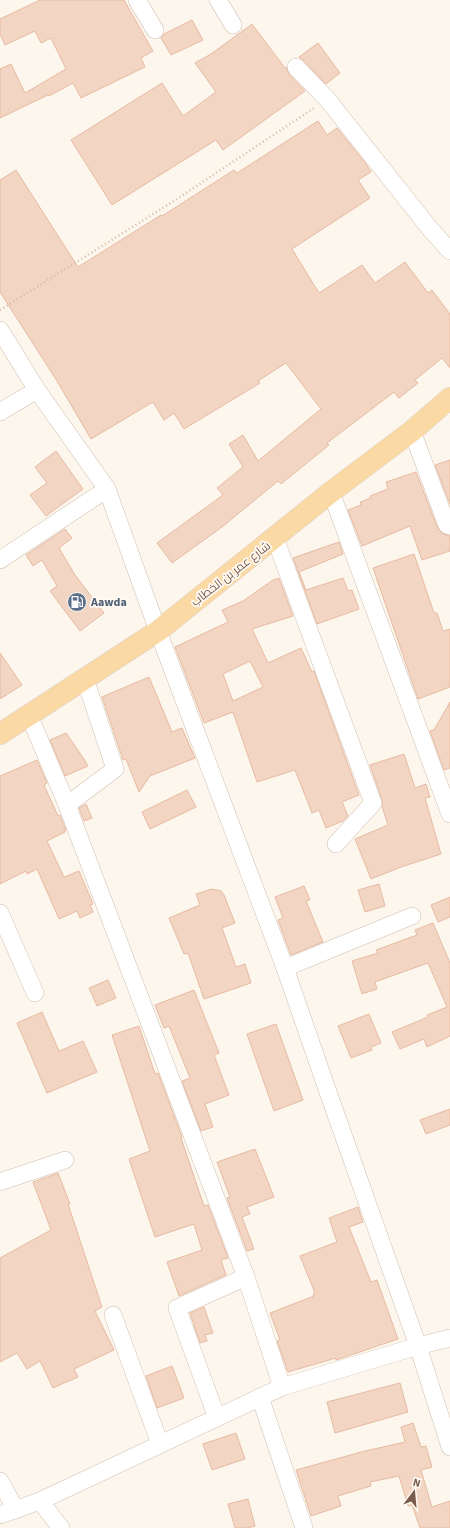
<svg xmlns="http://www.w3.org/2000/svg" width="450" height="1528" font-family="'Source Sans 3',Cairo,sans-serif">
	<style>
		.building { fill: #f3d5c3; stroke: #e6bba3; fill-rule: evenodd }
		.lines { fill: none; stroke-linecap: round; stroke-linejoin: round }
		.minor-casing { stroke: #d1beb0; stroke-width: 18 }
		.major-casing { stroke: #dad1cd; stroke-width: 22 }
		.path { stroke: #d9b8a5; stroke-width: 2.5; stroke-dasharray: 1 3; stroke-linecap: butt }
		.minor { stroke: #fff; stroke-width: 17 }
		.major { stroke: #fbd9a5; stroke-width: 21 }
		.labels { text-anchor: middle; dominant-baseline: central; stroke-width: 3.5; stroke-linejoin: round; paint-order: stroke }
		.street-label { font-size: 12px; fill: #7a5c4d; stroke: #fffaf3 }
		.service-label { font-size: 12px; font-weight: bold; fill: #4e5e75; stroke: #fffaf3; text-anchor: start }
	</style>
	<rect width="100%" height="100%" fill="#fdf6ec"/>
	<g class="building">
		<path d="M40 0H124L153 51 141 58 145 67 81 98 73 83 49 96 48 95 0 118V69L11 64 25 93 66 69 51 38 41 43 35 31 5 45 0 34V19Z"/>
		<path d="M192 20 203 40 171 55 161 38 164 34Z"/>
		<path d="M252 24 285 68 286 67 289 74 305 91 223 150 216 140 112 205 71 140 162 83 183 116 216 92 195 63 211 54Z"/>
		<path d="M318 43 340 73 326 84 303 60 299 57Z"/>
		<path d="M318 121 327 135 337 128 366 164 371 172 358 180 370 198 292 249 319 293 362 265 375 283 405 262 428 293 432 290 450 314V368L442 358 415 380 418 383 399 398 394 392 327 443 329 445 281 484 278 481 222 527 172 563 157 543 223 495 217 488 243 467 229 444 243 435 258 461 321 409 286 363 258 381 260 383 184 429 174 413 164 420 153 402 91 439 57 381 0 292V180L16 170 78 267 161 215 162 216 234 170 237 173Z"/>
		<path d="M56 451 83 489 46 516 30 495 47 483 35 467Z"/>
		<path d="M450 460V504L435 465Z"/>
		<path d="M416 472 438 529 444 534 450 536V551L422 560 410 526 362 546 348 510 361 505 360 502 371 498 370 496 388 489 386 482Z"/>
		<path d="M65 529 72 538 59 548 75 575 104 613 80 631 50 591 57 586 42 560 33 566 26 555Z"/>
		<path d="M339 542 343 554 299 572 306 590 343 578 348 591 352 590 359 609 317 624 293 558Z"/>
		<path d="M414 554 434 613H437L443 631 450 629V687L418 699 373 568Z"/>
		<path d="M279 578 293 616 252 629 268 663 301 648 312 672 314 671 359 795 342 802 348 816 343 821 326 828 319 810 312 813 295 770 257 782 233 712 204 723 175 647 228 622 222 610 243 601 273 580ZM250 661 263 687 233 701 223 674Z"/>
		<path d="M0 653 22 685 0 699Z"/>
		<path d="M149 677 172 732 182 728 195 758 150 776 139 792 126 759 123 760 102 697Z"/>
		<path d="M450 702V768L444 770 430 731 434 730Z"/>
		<path d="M66 733 84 759 88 766 65 776 50 740Z"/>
		<path d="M404 754 415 788 426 784 430 797 425 798 441 854 401 867 371 879 355 839 388 825 382 806V800L370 765Z"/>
		<path d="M37 760 47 783 44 785 58 816 60 815 66 830H64L65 832 47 841 64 877 79 871 93 904 90 905 93 912 80 918 77 911 59 919 37 869 27 874 26 871 0 884V776Z"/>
		<path d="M187 790 196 807 150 829 142 812Z"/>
		<path d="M86 804 92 818 84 821 79 808Z"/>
		<path d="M379 884 385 906 365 912 358 890Z"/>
		<path d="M304 886 310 900 306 901 323 942 291 955 278 920 283 918 275 897Z"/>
		<path d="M212 889 221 891 224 895 235 923 222 928 236 967 245 964 251 983 204 999 188 953 184 954 169 918 200 905 196 894Z"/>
		<path d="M450 897V917L438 922 431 905Z"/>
		<path d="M433 923 450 963V1036L427 1047 424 1039 400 1049 392 1032 428 1017 427 1015 447 1007 428 963 375 982 377 989 362 994 352 961 378 953 376 950 417 935 415 930Z"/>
		<path d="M108 980 116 998 97 1006 89 988Z"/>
		<path d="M194 990 219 1053 214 1055 229 1095 205 1104 213 1127 201 1131 182 1081 190 1078 169 1026 164 1028 155 1005Z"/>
		<path d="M42 1012 59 1051 83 1041 97 1072 47 1093 17 1023Z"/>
		<path d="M369 1014 381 1043 371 1047 372 1050 351 1058 338 1026Z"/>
		<path d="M276 1024 303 1100 274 1111 247 1034Z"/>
		<path d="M139 1026 155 1074 158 1073 182 1137 181 1138 204 1206 208 1205 228 1258 221 1260 226 1275 179 1296 167 1262 202 1250 194 1224 155 1237 129 1159 150 1151 112 1035Z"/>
		<path d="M450 1109V1125L426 1134 420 1120Z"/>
		<path d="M255 1149 274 1197 247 1207 250 1214 242 1217 254 1249 247 1251 227 1198 230 1197 217 1162Z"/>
		<path d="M58 1173 70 1204H68L102 1307 95 1311 114 1350 74 1369 78 1377 53 1388 40 1361 27 1369 17 1353 0 1362V1258L51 1230 33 1182Z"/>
		<path d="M358 1207 363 1222 349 1227 371 1282 377 1280 398 1339 336 1360V1358L288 1372 277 1341 280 1340 270 1313 314 1296 313 1294 315 1293 300 1256 337 1242 329 1218Z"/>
		<path d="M204 1307 213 1333 205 1335 207 1341 200 1343 190 1313Z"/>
		<path d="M172 1366 184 1398 157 1408 146 1376Z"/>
		<path d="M400 1383 408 1412 335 1433 327 1402Z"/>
		<path d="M413 1423 421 1447 426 1446 432 1467 421 1470 432 1507 450 1501V1528H420L412 1505 408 1506 399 1476 370 1482 371 1486 338 1496 341 1506 311 1516 296 1470 365 1451 405 1442 401 1427Z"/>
		<path d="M236 1433 245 1459 212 1470 203 1444Z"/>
		<path d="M248 1499 255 1526 248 1528H235L228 1504Z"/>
	</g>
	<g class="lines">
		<g class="minor-casing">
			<g id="minor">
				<path d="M137 0 155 30"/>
				<path d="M218 0 233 25"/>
				<path d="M296 67 327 99 431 230 450 251"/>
				<path d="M0 330 37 390 107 489 158 631 285 968 328 1092 418 1346 450 1447"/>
				<path d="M0 412 37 390"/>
				<path d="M412 431 447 525 450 526"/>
				<path d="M331 492 450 814"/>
				<path d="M275 538 373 803 336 844"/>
				<path d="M0 560 107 489"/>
				<path d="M29 715 67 805 246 1277 282 1387"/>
				<path d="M67 805 115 769 85 679"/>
				<path d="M0 913 35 993"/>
				<path d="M285 968 412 916"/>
				<path d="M0 1182 65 1160"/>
				<path d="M113 1315 160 1444"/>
				<path d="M260 1397 304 1528"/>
				<path d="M217 1418 177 1308 246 1277"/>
				<path d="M0 1481 16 1510"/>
				<path d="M40 1501 61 1528"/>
				<path d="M0 1515 40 1501 282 1387 418 1346 450 1338"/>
			</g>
		</g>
		<g class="major-casing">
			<path id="major" d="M0 734 158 631 331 492 412 431 450 398"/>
		</g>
		<path class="path" d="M0 310 177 199 314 108"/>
		<use href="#minor" class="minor"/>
		<use href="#major" class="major"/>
	</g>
	<defs>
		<g id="fuel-disc" transform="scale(1)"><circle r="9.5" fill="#5c6f8a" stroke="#fffaf3"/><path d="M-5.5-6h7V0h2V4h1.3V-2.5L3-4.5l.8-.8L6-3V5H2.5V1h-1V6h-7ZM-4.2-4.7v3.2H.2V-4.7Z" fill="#fff"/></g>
	</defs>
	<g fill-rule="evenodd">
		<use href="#fuel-disc" x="77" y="602"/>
	</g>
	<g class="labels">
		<g class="street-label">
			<text transform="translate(231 574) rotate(-38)">شارع عمر بن الخطاب</text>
		</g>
		<g class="service-label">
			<text x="91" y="602">Aawda</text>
		</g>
	</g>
	<g transform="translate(414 1492) rotate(16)" stroke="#fffaf3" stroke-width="3" paint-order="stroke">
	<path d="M0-3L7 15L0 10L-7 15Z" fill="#7a5c4d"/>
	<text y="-6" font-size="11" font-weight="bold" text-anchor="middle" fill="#7a5c4d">N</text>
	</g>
</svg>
